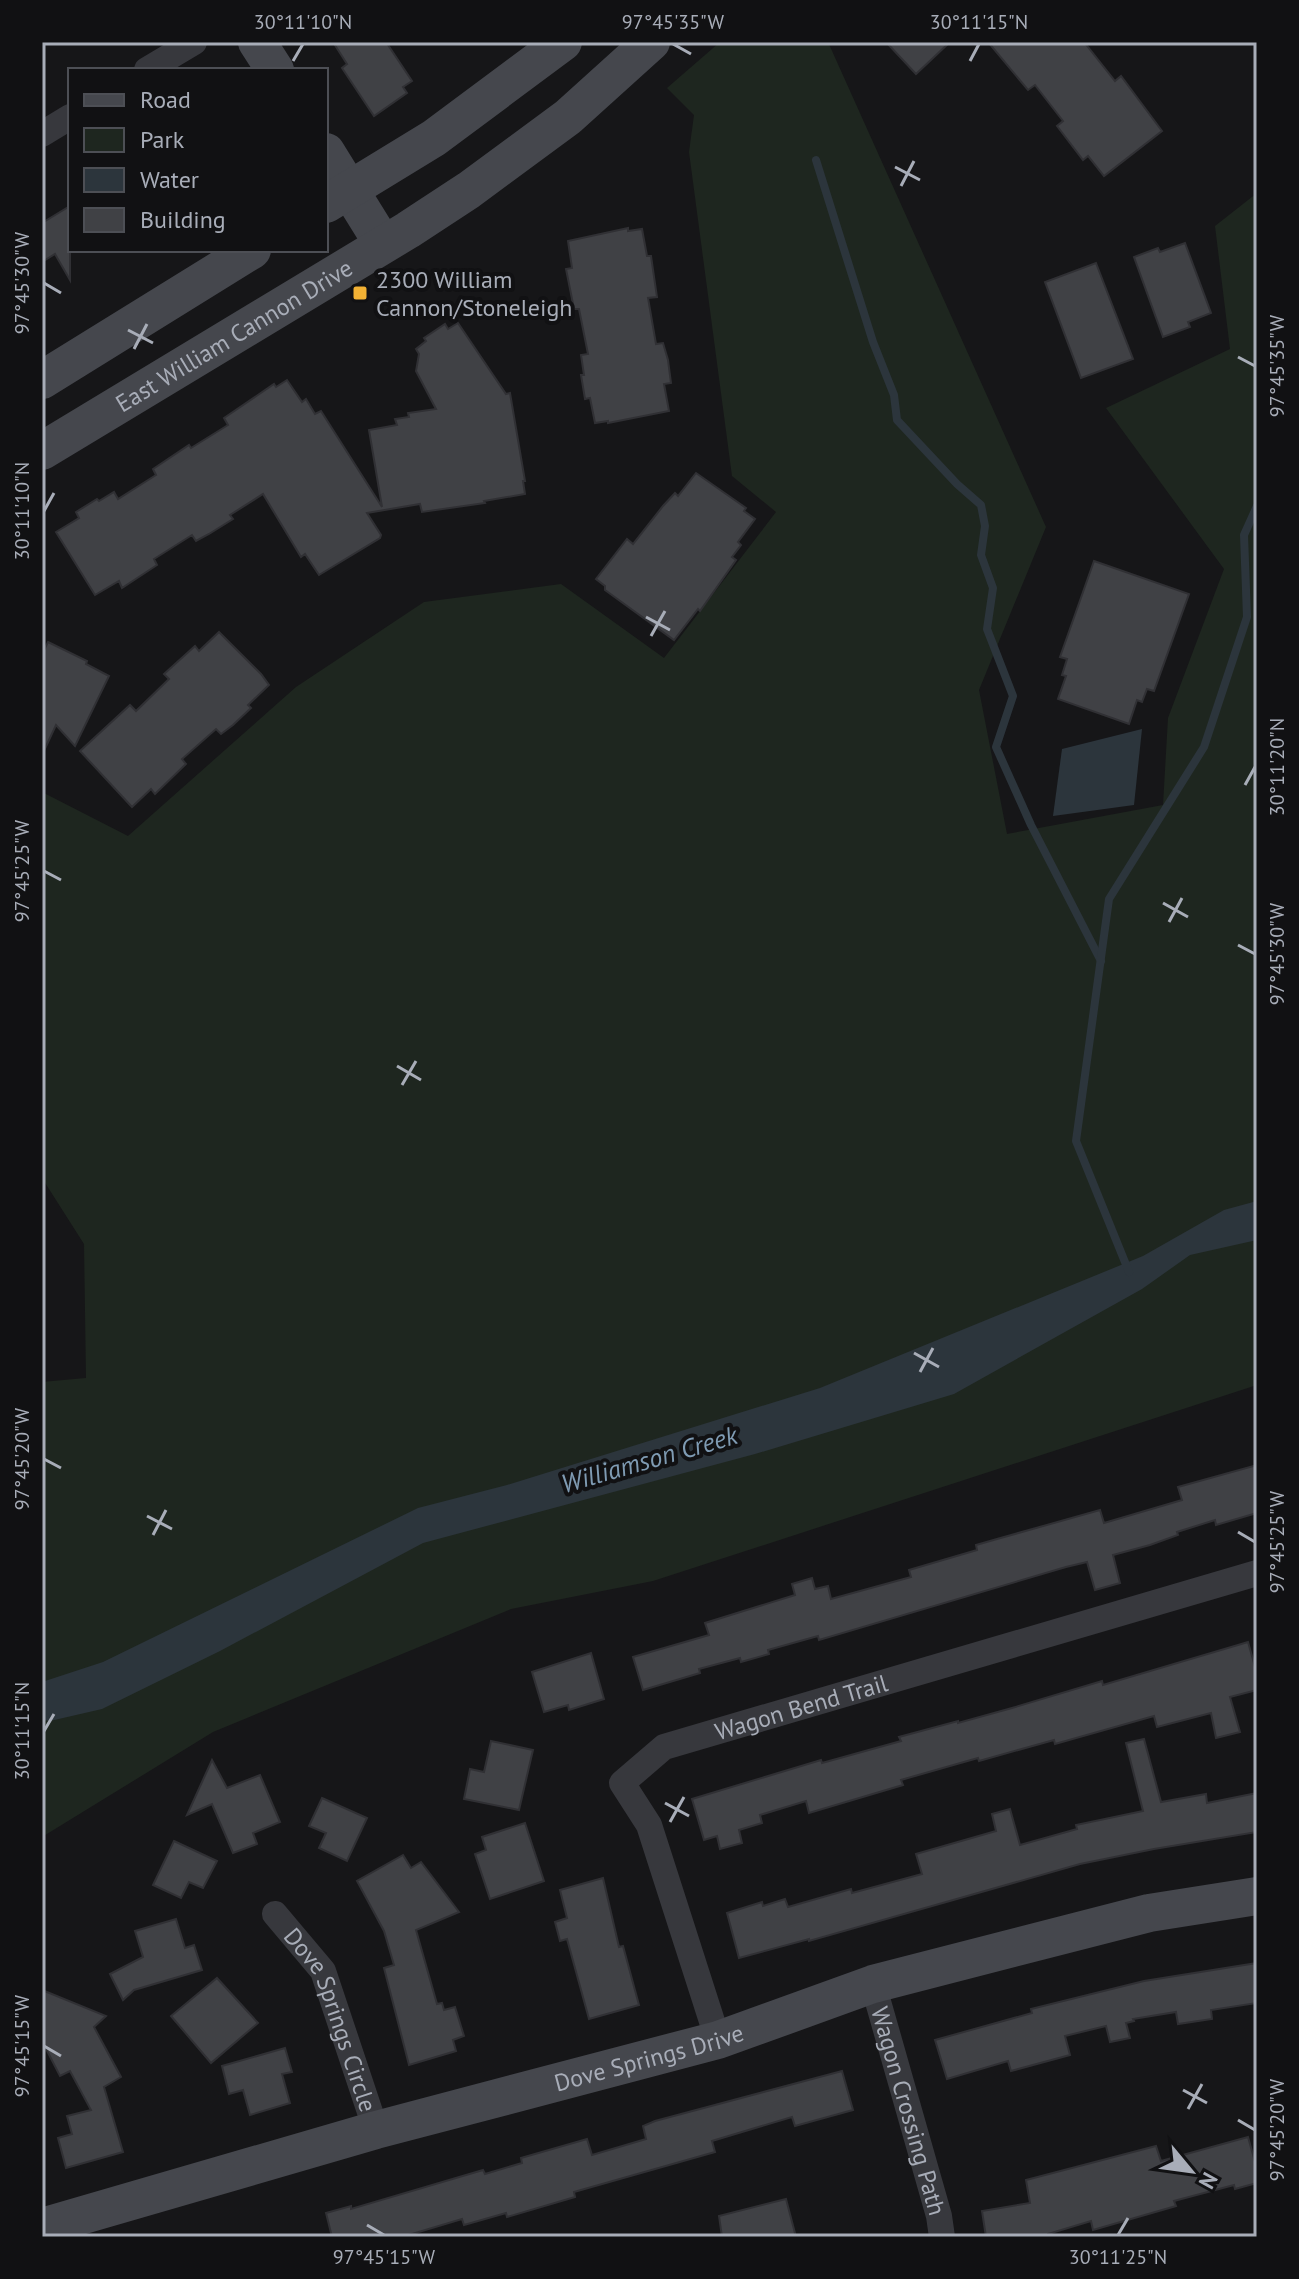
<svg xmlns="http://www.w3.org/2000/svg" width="1299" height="2279" font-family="'PT Sans',sans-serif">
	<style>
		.green { fill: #1e261f }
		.water { fill: #2c353c }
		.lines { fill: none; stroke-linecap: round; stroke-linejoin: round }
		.stream { stroke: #2c353c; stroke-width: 8 }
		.building { fill: #404145; stroke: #303034; stroke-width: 2 }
		.street { stroke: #37383d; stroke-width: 26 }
		.secondary { stroke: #45474d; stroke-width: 38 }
		.ticks { fill: none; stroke: #a8adb8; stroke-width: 3 }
		.poi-dot { fill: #f2b134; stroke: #111113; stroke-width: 3 }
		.labels { text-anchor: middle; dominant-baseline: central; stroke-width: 8; stroke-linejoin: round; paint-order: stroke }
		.poi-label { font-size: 24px; fill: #a8adb8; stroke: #111113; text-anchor: start }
		.street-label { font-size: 24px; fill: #a8adb8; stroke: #111113 }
		.water-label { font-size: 26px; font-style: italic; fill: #7f9bb3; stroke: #111113 }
		.neatline { fill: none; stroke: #a8adb8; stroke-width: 3 }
		.ticks-label { font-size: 20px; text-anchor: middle; fill: #a8adb8 }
	</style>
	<rect width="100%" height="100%" fill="#161618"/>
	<path class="green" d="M720 42H828L1046 527 979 690 1007 834 1163 805 1168 718 1224 569 1106 408 1230 349 1215 226 1257 193V1385L653 1581 511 1609 213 1732 42 1837V1382L86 1378 84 1244 42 1178V792L128 836 296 687 424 602 561 584 664 658 776 512 732 476 689 152 694 115 667 88Z"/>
	<g class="water">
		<path d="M1142 729 1134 805 1053 816 1062 749Z"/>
		<path d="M1257 1201V1240L1190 1255 1142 1289 954 1394 755 1454 423 1543 220 1651 102 1709 50 1721 42 1720V1682L103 1662 418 1508 507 1485 820 1388 1143 1256 1224 1210Z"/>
	</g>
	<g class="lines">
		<g class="stream">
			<path d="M816 160 873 342 894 395 897 420 957 484 981 505 985 526 981 555 993 588 987 629 1013 696 996 747 1031 825 1101 961"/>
			<path d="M1129 1272 1076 1141 1109 899 1204 747 1247 617 1244 535 1257 506"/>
		</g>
	</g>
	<g class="building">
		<path d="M333 42H386L412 81 403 87 407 93 374 116 342 68 347 64Z"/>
		<path d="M886 42H950L916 74Z"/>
		<path d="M988 42H1084L1115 81 1121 76 1162 131 1104 176 1088 156 1083 160 1057 126 1063 121 1035 85 1028 90Z"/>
		<path d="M70 206V280L55 254 42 262V223Z"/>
		<path d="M628 228V231L642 229 647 256H651L657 297 648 298 656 344 663 343 668 360 671 383 664 384 669 411 608 423V421L595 423 590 398 585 399 581 375H584L581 355 588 354 579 309H574L566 269 572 268 568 241Z"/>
		<path d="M1185 243 1211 313 1188 322 1190 327 1163 337 1134 257 1158 248 1160 252Z"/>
		<path d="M1096 263 1133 359 1081 378 1045 282Z"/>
		<path d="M458 323 506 394 510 393 525 481H523L525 494 484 501 485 503 422 512 420 504 367 513 381 535 380 538 319 575 305 554 301 557 263 494 230 515 233 519 209 534 196 541 192 535 154 559 157 565 122 588 119 581 95 595 56 532 79 518 76 512 97 499 99 501 114 492 118 499 156 475 153 469 189 445 191 448 228 425 224 418 274 384 276 387 287 380 302 402 306 399 315 414 321 411 382 507 369 430 397 425 395 419 409 417 408 413 436 409 416 371 419 354 416 349 426 341 424 338 445 324 448 329Z"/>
		<path d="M696 473 746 508 744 511 755 519 738 542 741 545 732 557 736 560 700 611 698 609 674 640 605 590V586L596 579 627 539 633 544 663 506 675 493 678 496Z"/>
		<path d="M1094 561 1189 594 1154 691 1147 689 1142 702 1137 700 1129 724 1058 699 1066 676 1062 675 1067 659 1060 657Z"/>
		<path d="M219 632 261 674 269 685 248 705 251 708 233 725 221 734 216 729 182 759 186 764 155 794 151 789 132 807 80 751 130 705 136 711 169 679 164 674 195 646 199 651Z"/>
		<path d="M48 642 87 661 86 664 109 676 75 746 56 725 42 755V654Z"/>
		<path d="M1257 1465V1513L1216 1525 1215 1520 1177 1532 1178 1535 1150 1545 1113 1555 1120 1583 1095 1590 1087 1562 1066 1567 819 1640 818 1636 768 1650 769 1654 741 1662 740 1658 699 1669 700 1673 643 1690 633 1657 709 1635 705 1623 795 1595 792 1584 812 1578 815 1589 828 1586 831 1599 911 1577 909 1570 977 1550 976 1545 997 1539 1100 1510 1104 1523 1182 1500 1178 1487Z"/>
		<path d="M1248 1642 1257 1674V1690L1230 1697 1240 1732 1216 1738 1211 1713 1157 1727 1154 1716 1055 1744 1054 1740 979 1761 978 1758 901 1780 903 1785 809 1813 806 1801 760 1815 762 1823 739 1830 742 1843 720 1849 717 1836 704 1840 692 1799 821 1760 822 1763 901 1741 899 1737 958 1721V1723L1012 1708 1102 1681 1103 1685Z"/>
		<path d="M591 1653 604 1699 569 1710 568 1705 544 1712 532 1672Z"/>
		<path d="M1144 1739 1161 1802 1206 1794 1207 1803 1257 1793V1832L1154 1849 1080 1864 809 1941V1939L739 1958 727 1913 762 1902 763 1906 785 1899 788 1907 851 1889 852 1893 922 1874 916 1854 996 1831 992 1814 1010 1809 1020 1845 1077 1829 1076 1825 1143 1811 1126 1743Z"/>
		<path d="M491 1741 533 1750 519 1810 464 1799 470 1769 484 1772Z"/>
		<path d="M212 1760 227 1788 260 1775 280 1822 253 1833 257 1844 233 1853 212 1804 187 1815Z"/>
		<path d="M322 1798 367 1818 347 1861 319 1848 326 1833 309 1826Z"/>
		<path d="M525 1823 544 1881 490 1899 475 1854 486 1850 482 1837Z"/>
		<path d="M174 1841 217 1861 203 1888 189 1882 181 1898 153 1885Z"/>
		<path d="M403 1855 411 1868 421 1862 459 1912 416 1930 437 2004 442 2003 444 2010 455 2007 464 2036 453 2040 456 2051 409 2065 384 1968 394 1965 384 1931 357 1881Z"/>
		<path d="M603 1878 619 1947 623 1946 639 2005 589 2019 567 1939 560 1941 555 1922 567 1918 560 1890Z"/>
		<path d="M176 1919 185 1948 194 1945 202 1970 134 1990 123 2000 110 1974 143 1957 135 1931Z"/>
		<path d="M1257 1963V2003L1211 2010 1212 2019 1178 2024 1176 2012 1133 2019 1134 2021 1126 2023 1130 2038 1110 2042 1106 2026 1065 2036 1070 2055 1011 2071 1008 2061 947 2079 935 2040 1032 2013 1031 2009 1144 1981Z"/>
		<path d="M217 1978 258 2023 211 2063 171 2016Z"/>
		<path d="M42 1990 106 2016 94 2027 121 2077 104 2087 123 2152 66 2168 58 2138 72 2134 67 2116 91 2110 70 2071 60 2076 42 2041Z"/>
		<path d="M285 2048 292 2072 282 2074 290 2103 250 2115 243 2090 229 2094 222 2066Z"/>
		<path d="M842 2071 853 2110 795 2126 792 2117 712 2141 715 2152 574 2192 575 2197 507 2217 506 2213 464 2225 462 2219 402 2237H332L326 2213 351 2206V2209L483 2170 485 2174 522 2163 521 2158 587 2139 592 2155 646 2139 643 2126 655 2121Z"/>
		<path d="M1248 2137 1257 2169V2183L1235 2189 1234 2185 1174 2201 1176 2206 1093 2230 1091 2221 1048 2234V2237H986L982 2211 1030 2203 1026 2180 1156 2146 1161 2161Z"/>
		<path d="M786 2199 796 2237H722L719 2216Z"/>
	</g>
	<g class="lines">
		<g class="street">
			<path d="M147 70 194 42"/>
			<path d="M42 134 70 117"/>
			<path id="s1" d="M275 1914 323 1971 376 2130"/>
			<path id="s2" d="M873 1984 939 2216 942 2237"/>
			<path id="s3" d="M718 2040 649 1825 622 1783 664 1747 1257 1573"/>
		</g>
		<g class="secondary">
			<path d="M257 42 275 70"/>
			<path d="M326 152 383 244"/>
			<path d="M326 204 434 138 563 42"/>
			<path d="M42 380 252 250"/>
			<path id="s4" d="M42 451 408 230 469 190 568 117 651 42"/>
			<path id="s5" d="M42 2227 376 2130 718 2040 873 1984 1149 1913 1257 1896"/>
		</g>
	</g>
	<path class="ticks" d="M673 44 691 54M293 61 303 44M970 61 979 44M895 167 920 180M901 186 914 161M44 283 61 293M128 330 153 343M134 349 147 324M1238 357 1255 366M44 511 54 493M646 617 670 630M651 636 665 611M1245 785 1255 767M44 871 61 880M1163 903 1188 917M1169 922 1182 898M1238 945 1255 954M397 1066 421 1080M402 1085 416 1061M914 1353 939 1367M920 1372 933 1348M44 1459 61 1468M147 1516 172 1529M1238 1532 1255 1542M153 1535 166 1510M44 1731 54 1714M665 1803 689 1816M670 1822 684 1797M44 2046 61 2056M1183 2090 1207 2103M1188 2109 1202 2084M1238 2120 1255 2130M367 2225 384 2235M1118 2235 1128 2218"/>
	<rect class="poi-dot" x="352" y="285" width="16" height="16" rx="4"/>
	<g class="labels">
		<g class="poi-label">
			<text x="376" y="279">2300 William<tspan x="376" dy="28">Cannon/Stoneleigh</tspan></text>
		</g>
		<g class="street-label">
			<text stroke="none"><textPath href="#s4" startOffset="224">East William Cannon Drive</textPath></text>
			<text stroke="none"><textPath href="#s3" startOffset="474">Wagon Bend Trail</textPath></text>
			<text stroke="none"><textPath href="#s1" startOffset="122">Dove Springs Circle</textPath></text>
			<text stroke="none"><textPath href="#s5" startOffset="630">Dove Springs Drive</textPath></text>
			<text stroke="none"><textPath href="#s2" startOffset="132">Wagon Crossing Path</textPath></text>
		</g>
		<g class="water-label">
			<text transform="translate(649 1459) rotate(-16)">Williamson Creek</text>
		</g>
	</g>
	<rect width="1299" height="2279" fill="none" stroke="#111113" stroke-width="88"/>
	<rect x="68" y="68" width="260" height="184" fill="#111113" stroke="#4d4f55" stroke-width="2"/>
	<rect x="84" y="94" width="40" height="12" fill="#45474d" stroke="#4d4f55" stroke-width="2"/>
	<text x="140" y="108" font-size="24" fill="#a8adb8">Road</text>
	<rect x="84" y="128" width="40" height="24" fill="#1e261f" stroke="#4d4f55" stroke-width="2"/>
	<text x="140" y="148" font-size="24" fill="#a8adb8">Park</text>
	<rect x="84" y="168" width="40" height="24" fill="#2c353c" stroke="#4d4f55" stroke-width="2"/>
	<text x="140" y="188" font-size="24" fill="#a8adb8">Water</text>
	<rect x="84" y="208" width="40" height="24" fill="#404145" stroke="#4d4f55" stroke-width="2"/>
	<text x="140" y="228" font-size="24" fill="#a8adb8">Building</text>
	<g transform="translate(1191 2171) rotate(119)" stroke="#111113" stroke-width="6" paint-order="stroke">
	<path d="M0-6L14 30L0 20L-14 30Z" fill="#a8adb8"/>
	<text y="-12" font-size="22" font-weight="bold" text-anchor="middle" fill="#a8adb8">N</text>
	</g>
	<rect x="44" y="44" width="1211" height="2191" class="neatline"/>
	<g class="ticks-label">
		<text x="303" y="29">30°11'10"N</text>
		<text x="673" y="29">97°45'35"W</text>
		<text x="979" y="29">30°11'15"N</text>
		<text transform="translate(22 283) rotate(-90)" y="7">97°45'30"W</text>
		<text transform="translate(1277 366) rotate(-90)" y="7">97°45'35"W</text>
		<text transform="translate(22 511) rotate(-90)" y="7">30°11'10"N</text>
		<text transform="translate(1277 767) rotate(-90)" y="7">30°11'20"N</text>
		<text transform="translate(22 871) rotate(-90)" y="7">97°45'25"W</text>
		<text transform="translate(1277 954) rotate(-90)" y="7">97°45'30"W</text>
		<text transform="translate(22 1459) rotate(-90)" y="7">97°45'20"W</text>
		<text transform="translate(1277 1542) rotate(-90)" y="7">97°45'25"W</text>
		<text transform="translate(22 1731) rotate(-90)" y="7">30°11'15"N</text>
		<text transform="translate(22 2046) rotate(-90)" y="7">97°45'15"W</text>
		<text transform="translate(1277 2130) rotate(-90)" y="7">97°45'20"W</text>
		<text x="384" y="2264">97°45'15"W</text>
		<text x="1118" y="2264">30°11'25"N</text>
	</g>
</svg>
